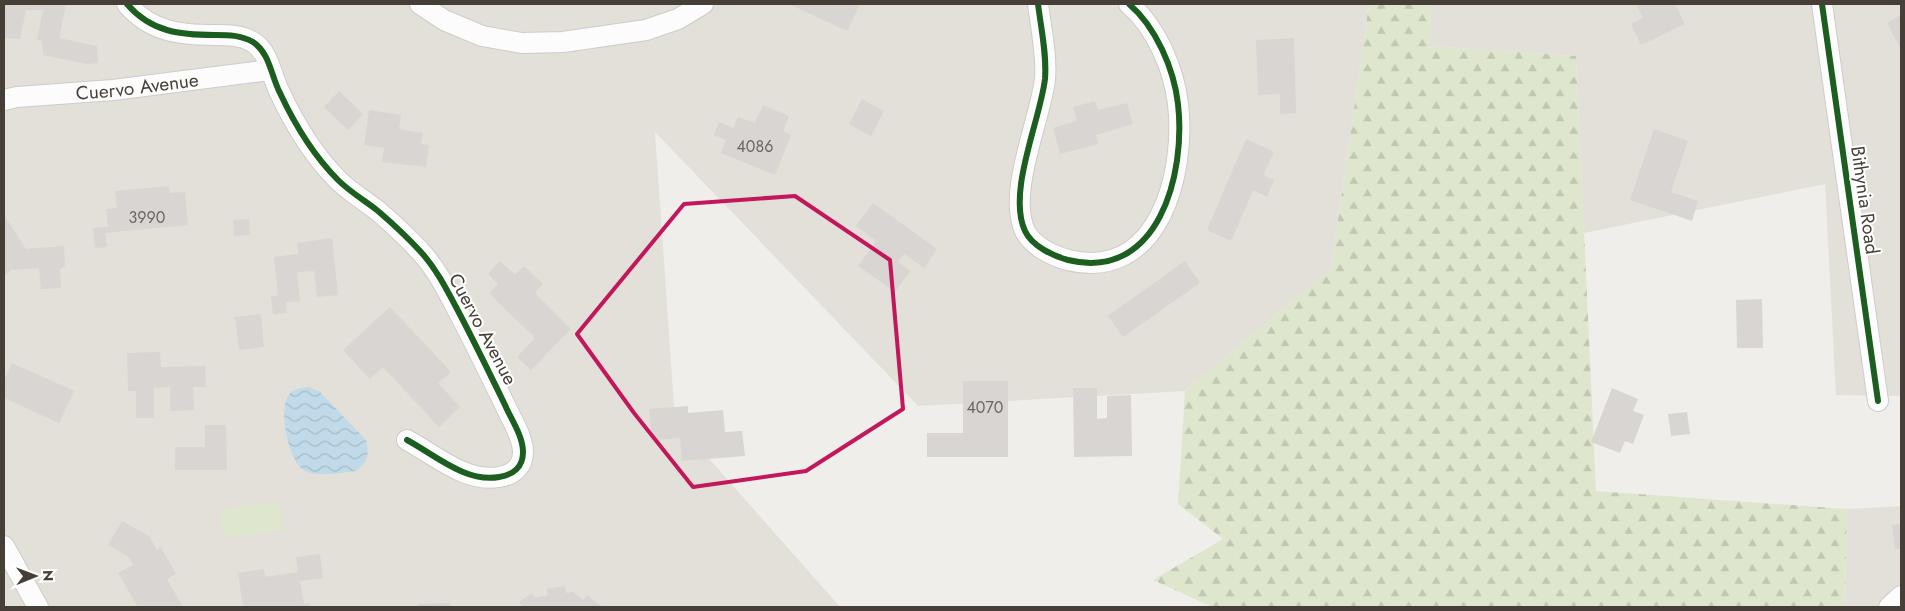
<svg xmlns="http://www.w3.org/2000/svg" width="1905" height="611" font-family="Jost,sans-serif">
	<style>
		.residential { fill: #e3e0d9 }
		.green { fill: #dee7ce }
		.forest { fill: url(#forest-firs) }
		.water { fill: url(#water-waves) }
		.building { fill: #d8d5d2 }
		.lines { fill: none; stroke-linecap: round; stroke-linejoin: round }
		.minor-casing { stroke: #ceccc9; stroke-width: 22 }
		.minor { stroke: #fdfcfc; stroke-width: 20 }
		.cycleway-casing { stroke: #fff; stroke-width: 9 }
		.cycleway { stroke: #1b5e20; stroke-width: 6 }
		.marked { fill: none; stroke: #c2185b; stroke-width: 4; stroke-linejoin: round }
		.labels { text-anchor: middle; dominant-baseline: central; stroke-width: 4; stroke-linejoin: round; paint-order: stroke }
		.number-label { font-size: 16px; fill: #6b6660 }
		.street-label { font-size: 19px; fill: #453f38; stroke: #fff }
	</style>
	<defs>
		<pattern id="forest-firs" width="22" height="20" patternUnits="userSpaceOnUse" patternTransform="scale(1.25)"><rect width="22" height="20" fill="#dee7ce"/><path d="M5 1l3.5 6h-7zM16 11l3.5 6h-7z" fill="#c0c7b2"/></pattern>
		<pattern id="water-waves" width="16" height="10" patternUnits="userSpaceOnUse" patternTransform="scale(1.25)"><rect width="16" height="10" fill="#c0dae9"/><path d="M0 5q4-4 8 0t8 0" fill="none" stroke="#a6bcc9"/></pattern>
	</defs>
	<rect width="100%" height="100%" fill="#f0eeeb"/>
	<g class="residential">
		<path d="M4 4H1369L1331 269 1185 391 918 406 655 132 675 420 840 607H4Z"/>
		<path d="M1431 4H1901V396L1836 395 1825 184 1584 233 1576 56 1430 46Z"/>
		<path d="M1901 506V607H1845L1847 509Z"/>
	</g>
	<path class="green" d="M279 502 283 530 223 537 220 509Z"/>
	<path class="forest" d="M1369 4H1431L1430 46 1576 56 1596 491 1847 509 1845 607H1212L1153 580 1223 539 1178 504 1185 391 1331 269Z"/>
	<path class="water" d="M309 387 320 392 366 440C370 454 368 463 355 471 342 473 318 477 305 471 289 463 278 411 288 396 293 388 301 388 309 387Z"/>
	<g class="building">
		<path d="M4 4H66L59 38 97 46 98 63 87 64 43 55 42 41 37 40 43 10H26L20 39 4 38Z"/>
		<path d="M789 4H860L847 31Z"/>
		<path d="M1636 4H1675L1685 24 1641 45 1631 24 1643 18Z"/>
		<path d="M1901 15V49L1887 23Z"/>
		<path d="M1294 38 1296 113 1280 114V94L1258 95 1256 40Z"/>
		<path d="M339 91 363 114 348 130 324 107Z"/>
		<path d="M862 99 884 111 871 136 849 124Z"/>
		<path d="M1095 101 1098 110 1127 103 1133 124 1096 135 1098 144 1060 154 1053 128 1077 121 1073 107Z"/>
		<path d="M763 105 789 116 783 131 791 135 775 175 721 153 726 140 714 135 719 122 733 128 738 117 755 123Z"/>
		<path d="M369 110 401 115 399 129 423 133 421 144 429 145 426 167 382 162 384 148 364 145Z"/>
		<path d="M1654 129 1688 141 1671 192 1698 201 1692 221 1630 200Z"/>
		<path d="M1246 139 1274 152 1263 175 1274 180 1267 197 1253 190 1231 241 1207 230Z"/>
		<path d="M169 186 170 193 185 192 188 225 105 233 107 247 95 248 93 228 108 227 106 209 117 208 115 191Z"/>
		<path d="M873 203 937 249 924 268 904 254 898 262 910 271 895 292 858 266 876 241 856 226Z"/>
		<path d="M4 215 26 249 64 246 65 266 60 269 61 288 41 289 39 268 12 270 4 276Z"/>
		<path d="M249 219 250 235 234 236 233 220Z"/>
		<path d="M332 238 338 295 317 297 314 271 297 272 300 301 286 302 287 313 273 314 271 296H278L274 257 298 254 297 243Z"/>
		<path d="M500 261 515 275 524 266 543 284 535 293 571 329 531 370 517 357 535 338 489 293 498 284 488 274Z"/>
		<path d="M1185 261 1200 283 1123 337 1108 316Z"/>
		<path d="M1762 299 1763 348H1737L1736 300Z"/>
		<path d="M390 307 451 372 438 383 460 407 439 427 383 367 370 379 343 350Z"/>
		<path d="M261 314 264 347 239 350 235 317Z"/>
		<path d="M160 352 161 367 205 366 206 387H193L194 410 170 411V387L154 388V418H136V391H128L127 353Z"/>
		<path d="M12 363 74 391 59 423 4 398V381Z"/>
		<path d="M963 381H1008V457H927V433H963Z"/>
		<path d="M1073 388H1097V419L1107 418V396L1131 395 1132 456 1074 457Z"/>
		<path d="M1612 388 1638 399 1633 411 1644 415 1633 444 1625 441 1620 453 1591 442Z"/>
		<path d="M688 406V413L723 410 725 432 742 431 745 456 682 461 680 438 652 440 649 409Z"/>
		<path d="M1687 412 1690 434 1671 436 1668 414Z"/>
		<path d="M205 425H226L227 470H175V447H205Z"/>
		<path d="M122 521 149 536 157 550 161 547 176 574 167 579 183 607H138L118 573 133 565 129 557 108 545Z"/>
		<path d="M1901 524V549H1895L1892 525Z"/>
		<path d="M320 554 323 578 300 581 304 604 309 603 310 607H243L238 573 264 569 265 577 298 572 296 557Z"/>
		<path d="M565 586 566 593 573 592 583 600 587 595 601 606 523 607 519 602 532 593 535 598 548 595 547 589Z"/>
		<path d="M450 603V607H418V604Z"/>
	</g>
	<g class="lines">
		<g class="minor-casing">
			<g id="minor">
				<path d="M127 4C151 32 180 35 215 35 228 35 241 35 253 42 270 53 271 76 280 93 294 123 314 156 338 180 350 192 364 200 378 211 392 223 407 237 420 251 435 267 446 288 456 307 473 339 489 372 505 405 511 419 523 436 523 452 523 467 513 475 499 477 466 483 435 455 407 440"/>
				<path d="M420 4 444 20 482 36 522 43 563 42 646 30 678 19 703 4"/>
				<path d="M1038 4C1041 28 1047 55 1045 79 1040 121 1007 192 1025 231 1032 246 1053 256 1068 260 1159 282 1186 173 1178 104 1174 69 1156 27 1129 4"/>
				<path d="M1822 4 1878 401"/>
				<path id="s1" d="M4 100 17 97 113 90 270 70"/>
				<path d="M4 546 38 607"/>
				<path d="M1889 607 1901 596"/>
			</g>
		</g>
		<use href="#minor" class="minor"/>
		<g class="cycleway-casing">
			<g id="cycleway">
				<path d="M127 4C151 32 180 35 215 35 228 35 241 35 253 42 270 53 271 76 280 93 294 123 314 156 338 180 350 192 364 200 378 211 392 223 407 237 420 251 435 267 446 288 456 307 473 339 489 372 505 405 511 419 523 436 523 452 523 467 513 475 499 477 466 483 435 455 407 440"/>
				<path d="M1038 4C1041 28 1047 55 1045 79 1040 121 1007 192 1025 231 1032 246 1053 256 1068 260 1159 282 1186 173 1178 104 1174 69 1156 27 1129 4"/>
				<path d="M1822 4 1878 401"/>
			</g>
		</g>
		<use href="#cycleway" class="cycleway"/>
	</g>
	<path class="marked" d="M795 196 890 260 903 409 806 471 693 487 634 413 577 334 684 204Z"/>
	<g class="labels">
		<g class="number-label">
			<text x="755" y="146">4086</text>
			<text x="147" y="217">3990</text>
			<text x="985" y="407">4070</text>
		</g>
		<g class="street-label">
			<text stroke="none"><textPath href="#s1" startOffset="134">Cuervo Avenue</textPath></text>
			<text transform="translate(1865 200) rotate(82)">Bithynia Road</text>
			<text transform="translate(483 329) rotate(62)">Cuervo Avenue</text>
		</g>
	</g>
	<rect width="1905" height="611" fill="none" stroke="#453f38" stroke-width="10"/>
	<g transform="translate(35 576) rotate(89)" stroke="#ffffff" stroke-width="4" paint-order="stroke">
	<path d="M0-4L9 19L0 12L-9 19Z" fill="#453f38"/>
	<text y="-8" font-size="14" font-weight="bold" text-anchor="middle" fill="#453f38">N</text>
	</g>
</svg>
